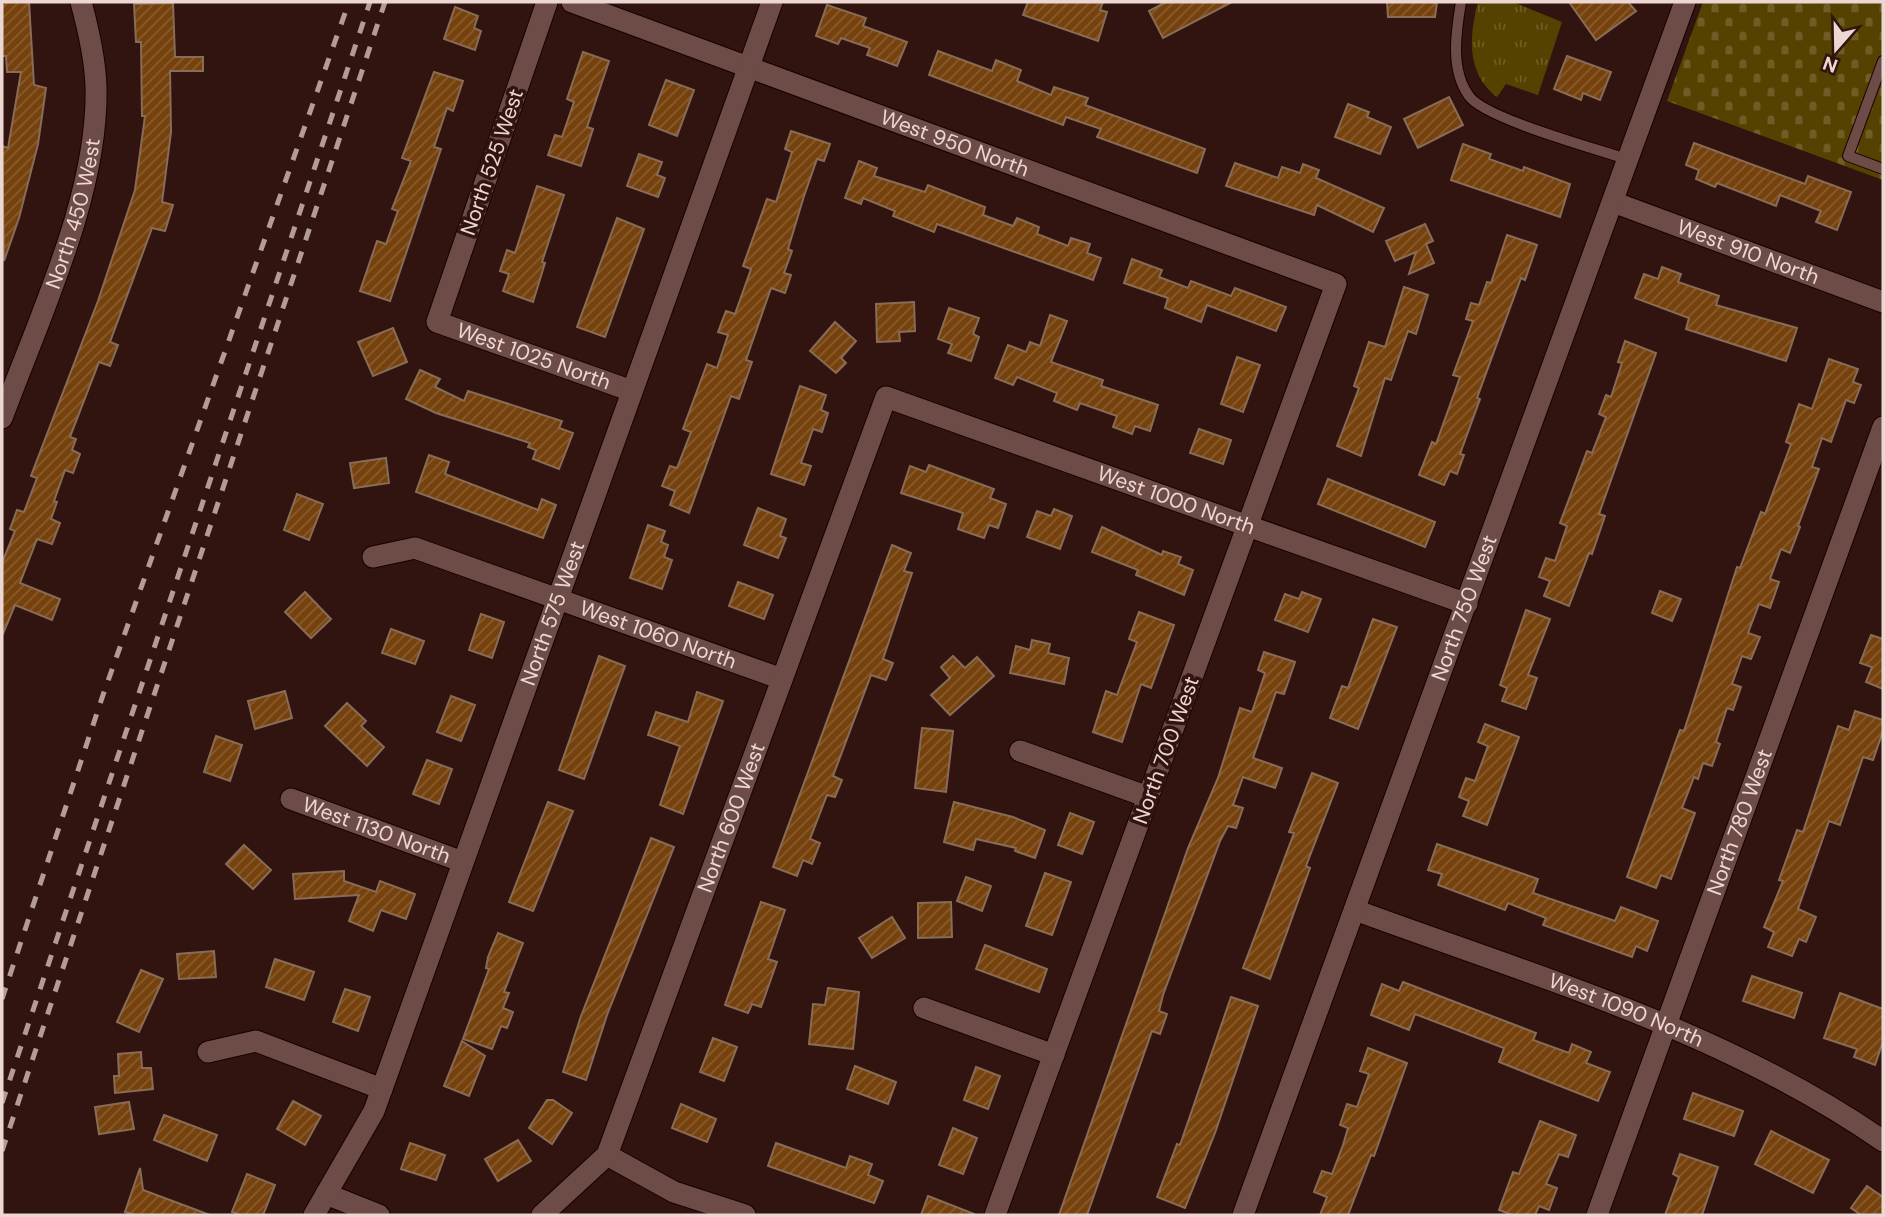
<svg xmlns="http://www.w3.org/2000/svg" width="1885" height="1217" font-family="'DM Sans',sans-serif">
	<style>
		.cemetery { fill: url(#cemetery-stones) }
		.park { fill: url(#park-tufts) }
		.building { fill: url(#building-hatch); stroke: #886c56; stroke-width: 2 }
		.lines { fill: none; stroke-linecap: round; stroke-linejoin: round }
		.lane-casing { stroke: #170101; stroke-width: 12 }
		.street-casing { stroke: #170101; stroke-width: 23 }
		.lane { stroke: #6d4b46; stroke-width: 10 }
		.street { stroke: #6d4b46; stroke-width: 21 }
		.rail { stroke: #b39b97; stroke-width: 5; stroke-dasharray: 12 12; stroke-linecap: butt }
		.labels { text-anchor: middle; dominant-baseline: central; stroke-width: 7; stroke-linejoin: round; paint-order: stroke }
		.street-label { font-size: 21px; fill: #ecd7d3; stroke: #311410 }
	</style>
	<defs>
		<pattern id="cemetery-stones" width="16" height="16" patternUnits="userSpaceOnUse" patternTransform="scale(1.75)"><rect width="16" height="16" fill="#554200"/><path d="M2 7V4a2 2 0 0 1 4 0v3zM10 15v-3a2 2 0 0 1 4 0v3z" fill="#6e5d24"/></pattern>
		<pattern id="park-tufts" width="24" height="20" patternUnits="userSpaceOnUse" patternTransform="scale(1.75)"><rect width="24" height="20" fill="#554200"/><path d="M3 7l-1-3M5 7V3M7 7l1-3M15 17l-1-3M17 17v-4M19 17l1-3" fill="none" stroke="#6e5d24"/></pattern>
		<pattern id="building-hatch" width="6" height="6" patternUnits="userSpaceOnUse" patternTransform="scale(1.75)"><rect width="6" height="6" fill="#75410c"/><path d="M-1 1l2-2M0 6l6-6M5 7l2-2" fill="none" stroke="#895c2e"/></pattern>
	</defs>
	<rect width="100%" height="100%" fill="#311410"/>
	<path class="cemetery" d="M1703 2H1883V180L1667 101Z"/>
	<path class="park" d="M1478 2H1513L1562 22 1538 95 1506 84 1497 97C1466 73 1469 36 1478 2Z"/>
	<g class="building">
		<path d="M2 2H29L34 85 46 88 38 144 19 218 4 261 2 146 8 148 21 72H7L6 56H2Z"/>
		<path d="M1028 2H1103L1100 10 1107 12 1098 41 1023 15Z"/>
		<path d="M1166 2H1232L1163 38 1149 11Z"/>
		<path d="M1387 2H1437L1435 17H1388Z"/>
		<path d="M1569 2H1628L1636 11 1596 40Z"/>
		<path d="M173 3 175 57H203V71H170L171 132 162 202 173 205 165 231 152 228 110 342 118 345 110 366 99 362 70 437 76 439 72 450 80 454 73 473 65 470 54 501 57 502 51 519 60 523 52 544 37 539 20 583 60 599 52 620 15 605 2 636V563L15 531 10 529 17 510 24 512 37 478 31 476 98 301 135 190 145 116H142L141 42H136L134 4Z"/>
		<path d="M827 5 866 18 863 26 907 42 897 66 867 55 870 48 841 38 838 44 816 36Z"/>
		<path d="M455 7 478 16 474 28 481 31 475 50 444 39Z"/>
		<path d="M938 51 992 71 996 60 1021 70 1017 81 1051 95 1054 87 1088 98 1085 105 1205 149 1197 173 1097 137 1101 129 1066 117 1063 125 929 75Z"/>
		<path d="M583 52 609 61 587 127 593 129 581 166 548 155 555 135 562 137 574 102 567 99Z"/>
		<path d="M1567 56 1611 72 1600 100 1583 93 1581 100 1554 89Z"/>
		<path d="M434 72 463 81 453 111 447 108 434 147 441 149 390 301 360 291 377 241 386 244 398 211 392 209 411 161 402 158Z"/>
		<path d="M666 80 694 90 677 136 649 125Z"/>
		<path d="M1449 97 1463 125 1418 148 1404 119Z"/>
		<path d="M1348 104 1369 112 1367 117 1391 127 1380 154 1335 137Z"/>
		<path d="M791 131 830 144 824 161 817 159 804 196 788 249 792 251 784 273 791 275 785 293 771 288 746 360 752 362 739 399 731 396 689 513 670 505 675 491 662 486 670 466 677 468 691 432 683 429 707 364 717 368 728 335 718 332 726 311 735 314 751 269 743 266 767 199 776 202 792 152 785 149Z"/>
		<path d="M1694 143 1805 184 1808 176 1851 192 1837 230 1816 222 1821 211 1780 195 1776 206 1717 183 1715 187 1696 179 1699 170 1686 165Z"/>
		<path d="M1463 144 1491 154 1489 159 1523 171 1524 167 1570 184 1560 217 1451 180Z"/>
		<path d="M639 154 662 162 657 175 665 178 658 197 627 186Z"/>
		<path d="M859 161 877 168 874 176 925 192 928 185 985 207 983 215 1013 226 1017 218 1039 227 1037 234 1068 246 1071 238 1090 244 1087 253 1101 258 1093 280 937 224 934 232 893 216 895 211 863 198 861 204 845 198Z"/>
		<path d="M1235 163 1278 178 1282 167 1300 173 1303 164 1319 170 1316 178 1384 208 1373 232 1317 205 1314 215 1226 186Z"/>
		<path d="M537 186 564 195 542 262 545 263 533 302 503 291 509 274 500 271 507 250 515 253Z"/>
		<path d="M617 218 644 229 605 337 577 327Z"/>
		<path d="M1425 224 1433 241 1426 244 1434 263 1409 274 1416 252 1395 261 1386 241Z"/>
		<path d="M1507 235 1537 245 1525 280 1521 278 1477 398 1480 399 1460 454 1464 455 1457 474 1450 471 1444 485 1419 475 1432 442 1436 444 1460 377 1453 375 1473 321 1466 319 1471 303 1479 305 1487 282 1491 283Z"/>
		<path d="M1132 259 1162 270 1159 277 1188 288 1191 281 1231 296 1235 288 1286 307 1276 331 1207 305 1201 322 1165 308 1168 298 1124 283Z"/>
		<path d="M1662 267 1681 274 1678 282 1719 296 1716 305 1797 328 1786 361 1686 329 1689 318 1635 298 1644 274 1658 279Z"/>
		<path d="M1404 287 1428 295 1416 334 1408 331 1391 380 1385 378 1361 456 1337 446 1359 388 1354 386 1369 342 1385 347Z"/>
		<path d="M914 302 915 331 899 332 900 341 877 342 876 304Z"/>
		<path d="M949 308 979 318 973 334 979 337 971 361 948 353 952 344 938 339Z"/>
		<path d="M1050 315 1067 321 1051 362 1103 380 1101 386 1158 405 1150 431 1135 426 1132 434 1113 427 1117 416 1080 403 1077 410 1054 401 1057 393 1017 377 1013 385 995 378 1008 345 1026 352 1030 342 1040 346Z"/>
		<path d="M835 322 856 341 841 358 846 363 836 373 810 351Z"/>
		<path d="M393 328 407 362 373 376 358 342Z"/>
		<path d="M1625 341 1656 353 1599 514 1605 516 1592 554 1589 553 1569 606 1544 596 1550 581 1539 577 1546 558 1555 561 1567 526 1560 523 1587 451 1592 453 1606 417 1599 414 1606 395 1611 397 1622 363 1618 362Z"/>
		<path d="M1237 357 1260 365 1243 412 1221 404Z"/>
		<path d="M1829 359 1858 369 1853 382 1861 385 1854 403 1846 400 1831 442 1822 438 1812 467 1819 469 1798 526 1800 527 1790 553 1781 549 1770 579 1779 582 1770 608 1759 604 1748 633 1760 637 1751 659 1742 656 1732 684 1741 687 1733 710 1727 708 1716 742 1720 744 1712 766 1703 763 1698 779 1694 777 1682 808 1695 813 1671 879 1661 875 1656 888 1627 877 1680 730 1684 731 1737 567 1740 568 1761 512 1765 514 1791 444 1786 442 1799 404 1812 409Z"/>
		<path d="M420 370 440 379 435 387 464 401 468 391 562 421 559 428 573 433 559 469 533 459 536 450 528 447 530 443 436 413 406 399Z"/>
		<path d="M800 386 826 395 821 410 828 413 822 432 813 429 801 463 811 466 804 485 771 474Z"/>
		<path d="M1199 429 1231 440 1223 464 1190 453Z"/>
		<path d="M429 455 449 462 445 474 538 510 542 499 556 505 543 538 416 492Z"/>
		<path d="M386 458 389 483 354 488 350 463Z"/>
		<path d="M929 465 994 489 990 498 1006 504 998 528 989 525 984 538 958 529 963 513 901 493 910 466 926 472Z"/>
		<path d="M1328 479 1435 522 1425 547 1318 504Z"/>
		<path d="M297 494 323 504 309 540 284 530Z"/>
		<path d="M758 508 786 519 780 536 786 538 778 558 744 545Z"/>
		<path d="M1054 509 1072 516 1060 549 1027 537 1037 511 1051 516Z"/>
		<path d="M648 525 665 531 661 542 668 545 664 557 672 560 662 589 630 578Z"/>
		<path d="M1102 527 1162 555 1163 551 1181 557 1178 564 1193 570 1184 595 1136 575 1138 570 1092 552Z"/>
		<path d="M892 545 911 553 904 571 912 573 883 659 893 663 886 680 871 675 833 776 842 780 835 797 827 795 810 839 820 843 812 864 803 860 797 876 773 867Z"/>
		<path d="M738 582 773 595 764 619 729 606Z"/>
		<path d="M1660 591 1681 599 1672 621 1652 613Z"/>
		<path d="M305 592 331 619 311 638 285 612Z"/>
		<path d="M1302 592 1321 599 1308 632 1275 620 1285 594 1299 599Z"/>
		<path d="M1526 610 1550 619 1528 675 1537 678 1526 709 1502 701 1507 688 1500 685Z"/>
		<path d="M1139 612 1174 625 1151 688 1141 684 1122 742 1093 732 1106 691 1117 695 1137 642 1129 639Z"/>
		<path d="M481 614 504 622 492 658 469 650Z"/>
		<path d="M1373 619 1397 627 1358 729 1330 718 1342 686 1348 688Z"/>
		<path d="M391 629 424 641 415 664 382 653Z"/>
		<path d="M1871 635 1883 639V689L1866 682 1872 667 1860 663Z"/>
		<path d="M1032 640 1050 644 1048 653 1069 658 1064 684 1010 673 1016 646 1030 650Z"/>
		<path d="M1264 652 1295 662 1284 694 1276 692 1253 758 1282 768 1275 788 1243 777 1233 805 1243 808 1236 828 1228 826 1220 841 1163 995 1159 1011 1167 1014 1160 1034 1152 1031 1087 1215H1059L1188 848 1218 778 1240 708 1252 712 1265 673 1258 670Z"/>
		<path d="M599 656 625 666 584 779 559 770Z"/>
		<path d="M953 656 965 668 977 657 994 676 950 715 931 695 950 678 941 667Z"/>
		<path d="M285 691 292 718 255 729 248 701Z"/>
		<path d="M697 692 723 701 683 814 660 805 680 746 648 735 656 712 688 722Z"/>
		<path d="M451 696 475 705 461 741 437 732Z"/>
		<path d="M347 703 366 721 361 726 384 747 367 766 325 726Z"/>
		<path d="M1855 711 1883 720V731L1873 760 1863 757 1840 825 1829 821 1798 909 1816 917 1806 942 1799 939 1792 956 1768 947 1774 932 1764 927 1783 881 1779 880 1797 830 1803 832 1838 726 1849 730Z"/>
		<path d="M1485 724 1519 737 1487 825 1463 816 1469 801 1459 797 1466 778 1475 781 1488 746 1478 742Z"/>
		<path d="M922 728 953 731 946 792 915 788Z"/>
		<path d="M216 736 242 745 230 781 204 772Z"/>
		<path d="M427 760 452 769 439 804 413 794Z"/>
		<path d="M1312 773 1338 783 1306 866 1310 868 1270 979 1243 968 1294 833 1289 832Z"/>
		<path d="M548 802 573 811 533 911 509 902Z"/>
		<path d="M954 802 1013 817 1045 830 1035 858 1015 851 1016 848 976 839 973 850 944 842Z"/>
		<path d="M1070 813 1094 822 1082 854 1058 845Z"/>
		<path d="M651 838 674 847 607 1015 586 1080 563 1072 581 1016Z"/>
		<path d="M1437 844 1538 879 1533 893 1615 921 1621 907 1658 921 1647 951 1636 946 1632 957 1543 925 1546 918 1508 903 1505 910 1438 885 1442 874 1428 870Z"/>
		<path d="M244 845 271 870 253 889 226 864Z"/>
		<path d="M344 871V881L376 892 380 881 415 894 406 919 381 910 373 931 349 921 359 895 295 899 293 874Z"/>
		<path d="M1045 873 1071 882 1052 935 1026 926Z"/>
		<path d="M966 877 991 886 982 911 957 901Z"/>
		<path d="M761 902 785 910 768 959 777 962 761 1007 752 1004 748 1013 725 1005Z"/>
		<path d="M951 902 952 937 918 938V903Z"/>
		<path d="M892 917 905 938 872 958 859 938Z"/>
		<path d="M498 933 523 943 504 992 509 993 503 1008 513 1012 507 1028 501 1026 492 1049 463 1039 489 969 486 968 488 957Z"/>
		<path d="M985 945 1047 969 1039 992 976 969Z"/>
		<path d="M214 951 216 977 179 979 177 954Z"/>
		<path d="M275 959 314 972 304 1000 266 987Z"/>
		<path d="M141 970 163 979 139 1032 117 1022Z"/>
		<path d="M1752 976 1802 993 1794 1018 1743 1001Z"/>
		<path d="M1403 982 1536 1033 1533 1040 1569 1053 1572 1044 1591 1052 1586 1063 1610 1072 1598 1101 1499 1062 1504 1048 1415 1014 1409 1030 1371 1015 1382 984 1399 991Z"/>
		<path d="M828 988 859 992 853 1049 809 1044 813 1004 825 1005Z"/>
		<path d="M345 989 370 997 358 1031 333 1022Z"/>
		<path d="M1840 993 1883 1009V1041L1875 1065 1854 1057 1857 1049 1824 1038Z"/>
		<path d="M1231 997 1258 1006 1215 1133 1185 1208 1157 1197 1177 1144 1180 1145Z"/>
		<path d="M713 1038 737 1047 724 1081 700 1072Z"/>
		<path d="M462 1041 485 1056 469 1096 444 1086Z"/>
		<path d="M1368 1048 1407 1063 1374 1156 1371 1155 1348 1215H1320L1327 1197 1314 1192 1322 1171 1332 1174 1343 1145 1348 1128 1340 1125 1347 1104 1357 1107 1369 1074 1360 1071Z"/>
		<path d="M141 1052 142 1068H151L153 1089 115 1093 114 1076H119L118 1054Z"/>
		<path d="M855 1066 896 1082 888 1104 847 1089Z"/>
		<path d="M976 1067 1000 1076 988 1109 964 1100Z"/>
		<path d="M1693 1093 1743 1111 1734 1136 1684 1119Z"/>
		<path d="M547 1100H553L572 1113 552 1144 529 1128Z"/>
		<path d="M293 1101 321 1116 305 1145 277 1129Z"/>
		<path d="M129 1102 134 1129 99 1134 95 1107Z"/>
		<path d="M681 1104 716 1119 707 1142 672 1128Z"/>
		<path d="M164 1115 217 1135 207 1161 154 1140Z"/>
		<path d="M1540 1121 1576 1135 1568 1157 1559 1154 1546 1184 1557 1188 1549 1210 1539 1206 1535 1215H1512L1499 1210 1513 1172 1519 1174Z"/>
		<path d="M953 1128 977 1138 963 1174 939 1165Z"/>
		<path d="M1771 1131 1829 1160 1813 1193 1755 1164Z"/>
		<path d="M518 1140 531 1161 498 1181 485 1159Z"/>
		<path d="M410 1143 445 1155 436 1180 401 1169Z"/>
		<path d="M776 1143 846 1168 850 1156 872 1164 868 1175 883 1181 874 1203 768 1166Z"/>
		<path d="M1680 1154 1718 1167 1702 1215H1665L1679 1177 1673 1174Z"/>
		<path d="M140 1168 143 1190 210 1215H135L125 1212Z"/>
		<path d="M247 1174 275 1185 263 1215H240L232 1212Z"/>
		<path d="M1867 1186 1883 1197V1215H1861L1851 1208Z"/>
		<path d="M928 1196 974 1214V1215H921Z"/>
	</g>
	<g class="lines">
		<g class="lane-casing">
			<g id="lane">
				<path d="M1461 2C1456 32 1450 70 1469 96 1485 119 1598 149 1629 160"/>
				<path d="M1883 61 1848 156 1883 169"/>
			</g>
		</g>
		<g class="street-casing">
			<g id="street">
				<path id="s1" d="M547 2 437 322 632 391"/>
				<path id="s2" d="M572 2 1336 284 995 1215"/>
				<path id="s3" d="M1613 202 1883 302"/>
				<path id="s4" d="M2 418C39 317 99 194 96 86 95 58 88 28 81 2"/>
				<path id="s5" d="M373 557 415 548 782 679"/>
				<path d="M1020 751 1148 797"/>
				<path id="s6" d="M291 799 463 862"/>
				<path id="s7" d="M1355 910C1534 976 1725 1031 1883 1141"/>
				<path d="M924 1008 1054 1055"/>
				<path d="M208 1052 256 1041 382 1089"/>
				<path d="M607 1155 674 1192 745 1215"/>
				<path d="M326 1194 379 1215"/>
				<path id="s8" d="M314 1215 374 1111 772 2"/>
				<path id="s9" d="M542 1215 607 1155 886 397 1467 604"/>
				<path id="s10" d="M1243 1215 1685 2"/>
				<path id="s11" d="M1597 1215 1883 427"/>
			</g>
		</g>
		<use href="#lane" class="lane"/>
		<use href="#street" class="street"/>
		<g class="rail">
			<path d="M2 999 103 695 349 2"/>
			<path d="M2 1103 370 2"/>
			<path d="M2 1151 385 2"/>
		</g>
	</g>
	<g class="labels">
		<g class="street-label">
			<text stroke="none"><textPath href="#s2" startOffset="408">West 950 North</textPath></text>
			<text transform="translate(492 162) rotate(-71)">North 525 West</text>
			<text stroke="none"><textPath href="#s4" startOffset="217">North 450 West</textPath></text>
			<text stroke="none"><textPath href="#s3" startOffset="144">West 910 North</textPath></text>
			<text stroke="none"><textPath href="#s1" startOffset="441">West 1025 North</textPath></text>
			<text stroke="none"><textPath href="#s9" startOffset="1204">West 1000 North</textPath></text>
			<text stroke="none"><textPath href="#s10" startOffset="646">North 750 West</textPath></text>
			<text stroke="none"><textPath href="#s8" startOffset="649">North 575 West</textPath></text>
			<text stroke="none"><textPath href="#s5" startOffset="301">West 1060 North</textPath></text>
			<text transform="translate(1166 750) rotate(-70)">North 700 West</text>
			<text stroke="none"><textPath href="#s9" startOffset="448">North 600 West</textPath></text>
			<text stroke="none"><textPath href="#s11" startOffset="418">North 780 West</textPath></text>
			<text stroke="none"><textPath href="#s6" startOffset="91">West 1130 North</textPath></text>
			<text stroke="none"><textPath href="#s7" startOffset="289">West 1090 North</textPath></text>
		</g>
	</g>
	<rect width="1885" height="1217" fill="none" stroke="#ecd7d3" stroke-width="7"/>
	<g transform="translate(1836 49) rotate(200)" stroke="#311410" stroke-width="5" paint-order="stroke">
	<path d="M0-5L12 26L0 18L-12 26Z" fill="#ecd7d3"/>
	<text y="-10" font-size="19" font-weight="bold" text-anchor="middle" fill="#ecd7d3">N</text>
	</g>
</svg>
